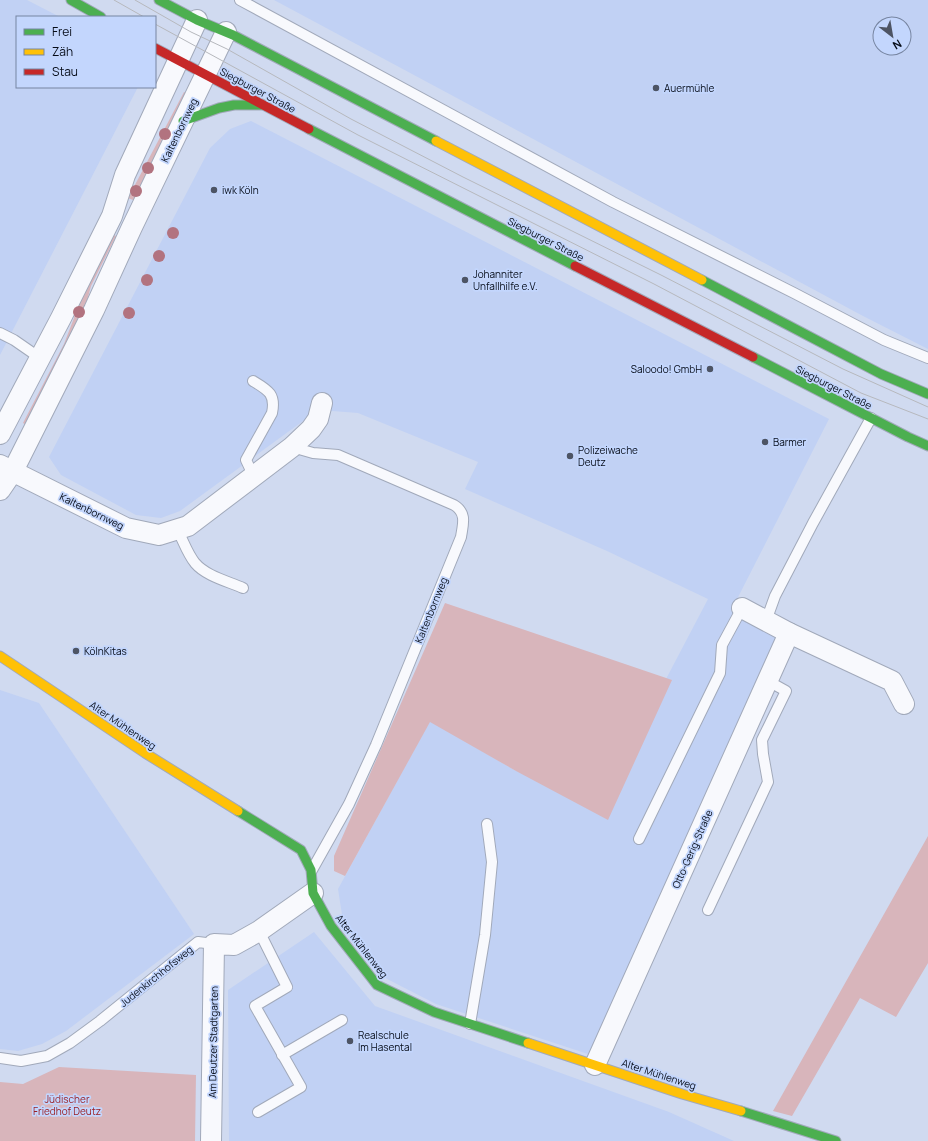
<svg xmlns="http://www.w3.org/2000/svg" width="928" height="1141" font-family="Manrope,sans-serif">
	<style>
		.built { fill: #c1d1f4; fill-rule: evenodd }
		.green { fill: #d8b5bb }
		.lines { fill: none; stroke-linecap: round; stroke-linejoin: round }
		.lane-casing { stroke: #a1a9ba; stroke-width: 12 }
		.street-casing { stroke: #a1a9ba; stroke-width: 22 }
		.fast-casing { stroke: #a1a9ba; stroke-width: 11 }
		.slow-casing { stroke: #a1a9ba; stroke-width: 11 }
		.jam-casing { stroke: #a1a9ba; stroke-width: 11 }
		.lane { stroke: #f8f9fd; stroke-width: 10 }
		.street { stroke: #f8f9fd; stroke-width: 20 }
		.fast { stroke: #4caf50; stroke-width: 9 }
		.slow { stroke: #ffc107; stroke-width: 9 }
		.jam { stroke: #c62828; stroke-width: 9 }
		.tram { stroke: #b6b8bd; stroke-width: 1 }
		.tree { fill: #b2737f }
		.poi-dot { fill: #4d5464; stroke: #c3d6fd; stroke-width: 1.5 }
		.labels { text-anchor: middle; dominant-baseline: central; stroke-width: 3.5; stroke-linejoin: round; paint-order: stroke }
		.poi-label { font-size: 10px; fill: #060c18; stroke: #c3d6fd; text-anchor: start }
		.street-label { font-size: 10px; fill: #060c18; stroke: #c3d6fd }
		.park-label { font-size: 10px; fill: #9a1e23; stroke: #c3d6fd }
	</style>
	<rect width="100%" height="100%" fill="#d0daf0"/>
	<g class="built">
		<path d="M0 0H27L60 17H17V87H138L0 355Z"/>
		<path d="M274 0H928V349L863 316ZM880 24H904V48H880Z"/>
		<path d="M251 121 829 419 731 611 780 637 591 1055 436 1004 387 979 343 921 338 889 430 721 516 771 672 680 666 679 708 599 607 551 465 489 478 462 358 413 332 411 303 421 180 511 161 518 136 515 61 475 49 457 210 148 230 129Z"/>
		<path d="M0 690 39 703 194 934 66 1031 42 1044 18 1051 0 1049Z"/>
		<path d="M314 932 375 1006 669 1112 734 1141H229L228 990Z"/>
	</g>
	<g class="green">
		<path d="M184 92 190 95 135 199 133 200 128 198Z"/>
		<path d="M110 233 116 236 91 286 84 312 28 426 23 423 64 344 74 318 83 286Z"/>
		<path d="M445 603 672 680 608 820 516 771 430 722 345 876 334 871V856Z"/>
		<path d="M928 836V963L896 1017 860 998 792 1116 773 1111Z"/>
		<path d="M59 1067 196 1075 195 1141H0V1082L23 1084Z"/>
	</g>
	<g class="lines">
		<g class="lane-casing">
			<g id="lane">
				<path d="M240 0 613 202 794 293 884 340 928 358"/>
				<path d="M0 333 14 340 40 358"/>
				<path d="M253 381C268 390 276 394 272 413L246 460 254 477"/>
				<path d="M292 447 313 453 338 455 454 505C467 513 463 524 461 537L376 745 349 804 312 870"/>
				<path d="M177 529C183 540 187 553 195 563 206 576 227 581 243 588"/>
				<path d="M766 621 775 596 813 523 871 418"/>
				<path d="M639 839 720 673 722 645 742 608"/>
				<path d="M708 910 768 782 763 754 762 740 786 691 768 681"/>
				<path d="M470 1024 485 935 492 862 487 824"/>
				<path d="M282 1055 342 1020"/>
				<path d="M0 1058 21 1061 47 1056 70 1043 100 1021 198 942 214 944"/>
				<path d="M258 1112 301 1087 255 1006 287 987 259 931"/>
			</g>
		</g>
		<g class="street-casing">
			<g id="street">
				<path d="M0 434 61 318 112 216 125 175 197 20"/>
				<path d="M0 465 126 528 159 535 188 526 292 447 311 429 318 419 322 403"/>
				<path d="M0 490 13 471 94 310 132 227 226 32"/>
				<path d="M742 608 789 633"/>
				<path d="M595 1065 789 633 892 681 904 704"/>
				<path d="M211 1141 214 944 234 945 259 931 313 893"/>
			</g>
		</g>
		<g class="fast-casing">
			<g id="fast">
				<path d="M71 0 101 17"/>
				<path d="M159 0 197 20 233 35 436 141"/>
				<path d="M183 121 219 108 234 105H261"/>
				<path d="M309 129 575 266"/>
				<path d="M702 280 881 374 928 394"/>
				<path d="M753 357 908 437 928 446"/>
				<path d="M238 811 301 850 311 870 313 893 331 926 377 985 434 1012 528 1043"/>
				<path d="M741 1111 836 1141"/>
			</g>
		</g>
		<g class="slow-casing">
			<g id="slow">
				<path d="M436 141 702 280"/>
				<path d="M0 656 145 753 238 811"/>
				<path d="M528 1043 682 1094 741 1111"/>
			</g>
		</g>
		<g class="jam-casing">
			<g id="jam">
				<path d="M155 48 309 129"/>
				<path d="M575 266 753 357"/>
			</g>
		</g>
		<use href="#lane" class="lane"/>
		<use href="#street" class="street"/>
		<use href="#fast" class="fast"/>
		<use href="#slow" class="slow"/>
		<use href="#jam" class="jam"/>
		<g class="tram">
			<path d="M114 0 144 17"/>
			<path d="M135 0 191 32 227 49 351 119 463 177 661 275 843 369 928 407"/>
			<path d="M155 24 358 135 654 284 861 393 928 419"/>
		</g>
	</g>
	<g class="tree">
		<circle cx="165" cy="134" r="6"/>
		<circle cx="148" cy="168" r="6"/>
		<circle cx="136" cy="191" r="6"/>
		<circle cx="173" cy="233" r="6"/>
		<circle cx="159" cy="256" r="6"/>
		<circle cx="147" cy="280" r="6"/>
		<circle cx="79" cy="312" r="6"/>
		<circle cx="129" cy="313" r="6"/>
	</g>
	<g class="poi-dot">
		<circle cx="656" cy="88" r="4"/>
		<circle cx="214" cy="190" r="4"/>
		<circle cx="465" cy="280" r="4"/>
		<circle cx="710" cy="369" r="4"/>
		<circle cx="765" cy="442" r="4"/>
		<circle cx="570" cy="456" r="4"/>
		<circle cx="76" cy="651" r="4"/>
		<circle cx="350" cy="1041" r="4"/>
	</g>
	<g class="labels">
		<g class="poi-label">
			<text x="664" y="88">Auermühle</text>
			<text x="222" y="190">iwk Köln</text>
			<text x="473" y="274">Johanniter<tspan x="473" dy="12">Unfallhilfe e.V.</tspan></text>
			<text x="702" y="369" text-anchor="end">Saloodo! GmbH</text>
			<text x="773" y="442">Barmer</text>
			<text x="578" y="450">Polizeiwache<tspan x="578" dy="12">Deutz</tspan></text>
			<text x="84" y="651">KölnKitas</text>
			<text x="358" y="1035">Realschule<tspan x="358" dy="12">Im Hasental</tspan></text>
		</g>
		<g class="street-label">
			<text transform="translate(258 90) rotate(28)">Siegburger Straße</text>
			<text transform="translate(179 130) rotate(-64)">Kaltenbornweg</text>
			<text transform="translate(546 239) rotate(27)">Siegburger Straße</text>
			<text transform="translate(834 387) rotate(27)">Siegburger Straße</text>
			<text transform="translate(92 511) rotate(26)">Kaltenbornweg</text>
			<text transform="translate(431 610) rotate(-68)">Kaltenbornweg</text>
			<text transform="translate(123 725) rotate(34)">Alter Mühlenweg</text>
			<text transform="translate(692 849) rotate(-66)">Otto-Gerig-Straße</text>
			<text transform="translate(362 946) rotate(52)">Alter Mühlenweg</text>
			<text transform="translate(156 976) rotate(-39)">Judenkirchhofsweg</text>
			<text transform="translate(213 1042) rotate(-89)">Am Deutzer Stadtgarten</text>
			<text transform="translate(659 1074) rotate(18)">Alter Mühlenweg</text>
		</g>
		<g class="park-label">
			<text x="67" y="1099">Jüdischer<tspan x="67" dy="12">Friedhof Deutz</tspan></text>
		</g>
	</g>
	<rect x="16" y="16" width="140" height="72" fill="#c3d6fd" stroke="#7785a1"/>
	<rect x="24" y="29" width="20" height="6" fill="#4caf50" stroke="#7785a1"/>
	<text x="52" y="36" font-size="12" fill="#060c18">Frei</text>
	<rect x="24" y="49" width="20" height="6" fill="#ffc107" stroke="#7785a1"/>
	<text x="52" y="56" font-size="12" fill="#060c18">Zäh</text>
	<rect x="24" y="69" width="20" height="6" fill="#c62828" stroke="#7785a1"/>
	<text x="52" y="76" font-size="12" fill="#060c18">Stau</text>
	<g transform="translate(892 36) rotate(149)"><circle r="19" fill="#c3d6fd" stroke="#7785a1"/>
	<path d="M0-3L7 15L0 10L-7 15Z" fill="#4d5464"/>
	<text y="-6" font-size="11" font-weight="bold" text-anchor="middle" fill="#060c18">N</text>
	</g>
</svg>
